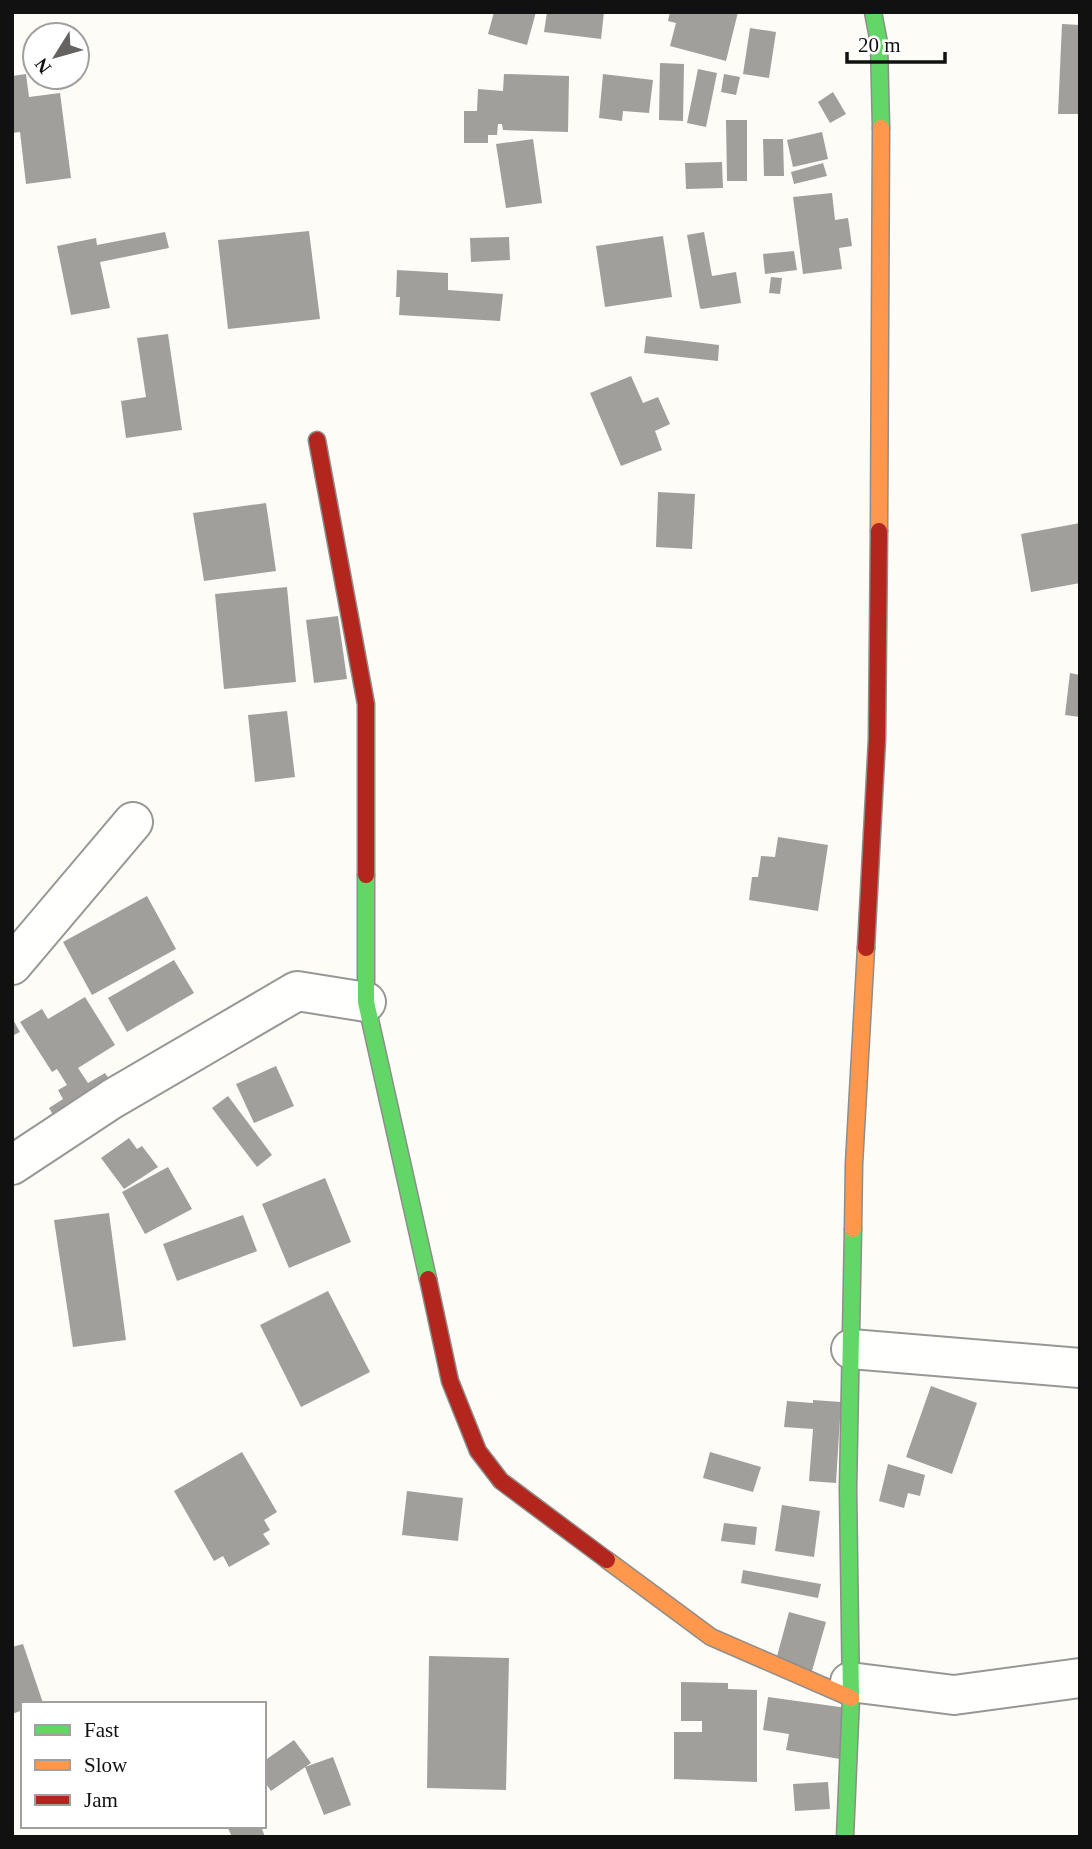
<svg xmlns="http://www.w3.org/2000/svg" width="1092" height="1849" font-family="Georgia,serif">
	<style>
		.building { fill: #a19f9c }
		.lines { fill: none; stroke-linecap: round; stroke-linejoin: round }
		.street-casing { stroke: #979795; stroke-width: 42 }
		.fast-casing { stroke: #8e8d8b; stroke-width: 19 }
		.slow-casing { stroke: #8e8d8b; stroke-width: 19 }
		.jam-casing { stroke: #8e8d8b; stroke-width: 19 }
		.street { stroke: #fffffe; stroke-width: 38 }
		.fast { stroke: #63d668; stroke-width: 16 }
		.slow { stroke: #ff974d; stroke-width: 16 }
		.jam { stroke: #b3261e; stroke-width: 16 }
	</style>
	<rect width="100%" height="100%" fill="#fdfcf7"/>
	<g class="building">
		<path d="M494 12H536L527 45 488 34Z"/>
		<path d="M547 12H604L601 39 544 32Z"/>
		<path d="M670 12H738L726 61 670 46 676 23 668 21Z"/>
		<path d="M1062 24 1080 25V114H1058Z"/>
		<path d="M750 28 776 32 769 78 743 74Z"/>
		<path d="M660 63 684 64 683 121 659 120Z"/>
		<path d="M698 69 717 73 706 127 687 123Z"/>
		<path d="M26 74 29 97 60 93 71 178 26 184 20 132 12 133V76Z"/>
		<path d="M504 74 569 76 568 132 503 130 502 124H498L497 135H488V143H464V111H477L478 89 503 91Z"/>
		<path d="M603 74 653 80 649 113 623 111 622 121 599 118Z"/>
		<path d="M724 74 740 77 736 95 721 92Z"/>
		<path d="M833 92 846 114 830 123 818 102Z"/>
		<path d="M726 120H747V181H727Z"/>
		<path d="M822 132 828 159 793 167 787 140Z"/>
		<path d="M533 139 542 203 506 208 496 144Z"/>
		<path d="M763 139H783L784 176H764Z"/>
		<path d="M722 162 723 188 686 189 685 163Z"/>
		<path d="M823 163 827 176 794 184 791 172Z"/>
		<path d="M832 193 835 220 848 218 852 246 839 248 842 269 803 274 793 197Z"/>
		<path d="M309 231 320 319 228 329 218 240Z"/>
		<path d="M165 232 169 248 100 262 110 308 71 315 57 246 96 238 97 245Z"/>
		<path d="M704 232 712 276 736 272 741 303 702 309 700 308 687 235Z"/>
		<path d="M663 236 672 297 605 307 596 246Z"/>
		<path d="M509 237 510 260 471 262 470 238Z"/>
		<path d="M794 251 797 270 765 274 763 254Z"/>
		<path d="M397 270 448 273V290L503 294 500 321 399 315 400 297H396Z"/>
		<path d="M771 277 782 278 780 294 769 293Z"/>
		<path d="M168 334 182 430 126 438 121 401 146 397 137 338Z"/>
		<path d="M646 336 719 345 718 361 644 353Z"/>
		<path d="M631 376 643 403 658 397 670 424 655 431 662 450 621 466 590 393Z"/>
		<path d="M658 492 695 494 692 549 656 547Z"/>
		<path d="M266 503 276 571 204 581 193 513Z"/>
		<path d="M1080 523V583L1031 592 1021 534Z"/>
		<path d="M287 587 296 682 224 689 215 594Z"/>
		<path d="M338 616 347 679 314 683 306 620Z"/>
		<path d="M1070 673 1080 675V717L1065 715Z"/>
		<path d="M287 711 295 777 255 782 248 715Z"/>
		<path d="M778 837 828 845 818 911 749 900 752 877H758L761 856 775 857Z"/>
		<path d="M147 896 176 949 92 995 63 942Z"/>
		<path d="M174 960 194 993 127 1032 108 998Z"/>
		<path d="M85 997 115 1045 78 1068 88 1083 105 1073 113 1085 56 1120 49 1108 63 1099 58 1090 67 1085 57 1069 52 1072 20 1022 42 1009 48 1019Z"/>
		<path d="M12 1018 20 1032 12 1036Z"/>
		<path d="M276 1066 294 1106 254 1123 236 1084Z"/>
		<path d="M228 1096 272 1155 257 1167 212 1108Z"/>
		<path d="M129 1138 137 1149 142 1146 158 1167 124 1189 101 1158Z"/>
		<path d="M168 1167 192 1209 145 1234 122 1192Z"/>
		<path d="M325 1178 351 1242 289 1268 262 1204Z"/>
		<path d="M109 1213 126 1340 73 1347 54 1220Z"/>
		<path d="M243 1215 257 1251 177 1281 163 1244Z"/>
		<path d="M328 1291 370 1372 301 1407 260 1325Z"/>
		<path d="M931 1386 977 1403 952 1474 906 1457Z"/>
		<path d="M813 1400 841 1402 836 1483 809 1481 813 1429 784 1427 787 1401 813 1403Z"/>
		<path d="M242 1452 277 1512 264 1520 270 1530 263 1534 270 1544 229 1567 223 1556 214 1561 174 1491Z"/>
		<path d="M710 1452 761 1467 753 1492 703 1478Z"/>
		<path d="M888 1464 925 1475 920 1496 908 1493 904 1508 879 1501Z"/>
		<path d="M407 1491 463 1498 458 1541 402 1535Z"/>
		<path d="M782 1505 820 1511 814 1557 775 1551Z"/>
		<path d="M724 1523 757 1527 755 1545 721 1541Z"/>
		<path d="M743 1570 821 1584 818 1598 741 1583Z"/>
		<path d="M789 1612 826 1622 812 1671 776 1660Z"/>
		<path d="M23 1644 43 1703 23 1704V1710L12 1714V1647Z"/>
		<path d="M429 1656 509 1658 506 1790 427 1788Z"/>
		<path d="M681 1682 728 1683V1689L757 1690V1782L674 1779V1732H702V1721H681Z"/>
		<path d="M768 1697 847 1708 840 1759 786 1750 789 1734 763 1730Z"/>
		<path d="M294 1740 311 1763 271 1791 264 1781V1761Z"/>
		<path d="M333 1757 351 1805 324 1815 305 1767Z"/>
		<path d="M828 1782 830 1809 795 1811 793 1784Z"/>
		<path d="M227 1826H261L265 1837H232Z"/>
	</g>
	<g class="lines">
		<g class="street-casing">
			<g id="street">
				<path d="M12 965 133 822"/>
				<path d="M12 1165 112 1099 297 991 366 1002"/>
				<path d="M851 1349 1080 1368"/>
				<path d="M850 1682 954 1695 1080 1678"/>
			</g>
		</g>
		<g class="fast-casing">
			<g id="fast">
				<path d="M873 12 879 43 881 128"/>
				<path d="M366 875V1002L428 1279"/>
				<path d="M845 1837 851 1698 848 1489 853 1229"/>
			</g>
		</g>
		<g class="slow-casing">
			<g id="slow">
				<path d="M879 531 881 128"/>
				<path d="M853 1229 854 1164 866 948"/>
				<path d="M607 1560 711 1637 851 1698"/>
			</g>
		</g>
		<g class="jam-casing">
			<g id="jam">
				<path d="M317 440 366 704V875"/>
				<path d="M866 948 877 739 879 531"/>
				<path d="M428 1279 450 1381 478 1451 501 1481 607 1560"/>
			</g>
		</g>
		<use href="#street" class="street"/>
		<use href="#fast" class="fast"/>
		<use href="#slow" class="slow"/>
		<use href="#jam" class="jam"/>
	</g>
	<rect width="1092" height="1849" fill="none" stroke="#111111" stroke-width="28"/>
	<rect x="21" y="1702" width="245" height="126" fill="#ffffff" stroke="#a0a0a0" stroke-width="2"/>
	<rect x="35" y="1725" width="35" height="10" fill="#63d668" stroke="#a0a0a0" stroke-width="2"/>
	<text x="84" y="1737" font-size="21" fill="#111111">Fast</text>
	<rect x="35" y="1760" width="35" height="10" fill="#ff974d" stroke="#a0a0a0" stroke-width="2"/>
	<text x="84" y="1772" font-size="21" fill="#111111">Slow</text>
	<rect x="35" y="1795" width="35" height="10" fill="#b3261e" stroke="#a0a0a0" stroke-width="2"/>
	<text x="84" y="1807" font-size="21" fill="#111111">Jam</text>
	<g transform="translate(56 56) rotate(233)"><circle r="33" fill="#ffffff" stroke="#a0a0a0" stroke-width="2"/>
	<path d="M0-5L12 26L0 18L-12 26Z" fill="#646362"/>
	<text y="-10" font-size="19" font-weight="bold" text-anchor="middle" fill="#111111">N</text>
	</g>
	<path d="M847 52v10h98v-10" fill="none" stroke="#111111" stroke-width="3.5"/>
	<text x="858" y="52" font-size="21" fill="#111111" stroke="#ffffff" stroke-width="5" paint-order="stroke">20 m</text>
</svg>
